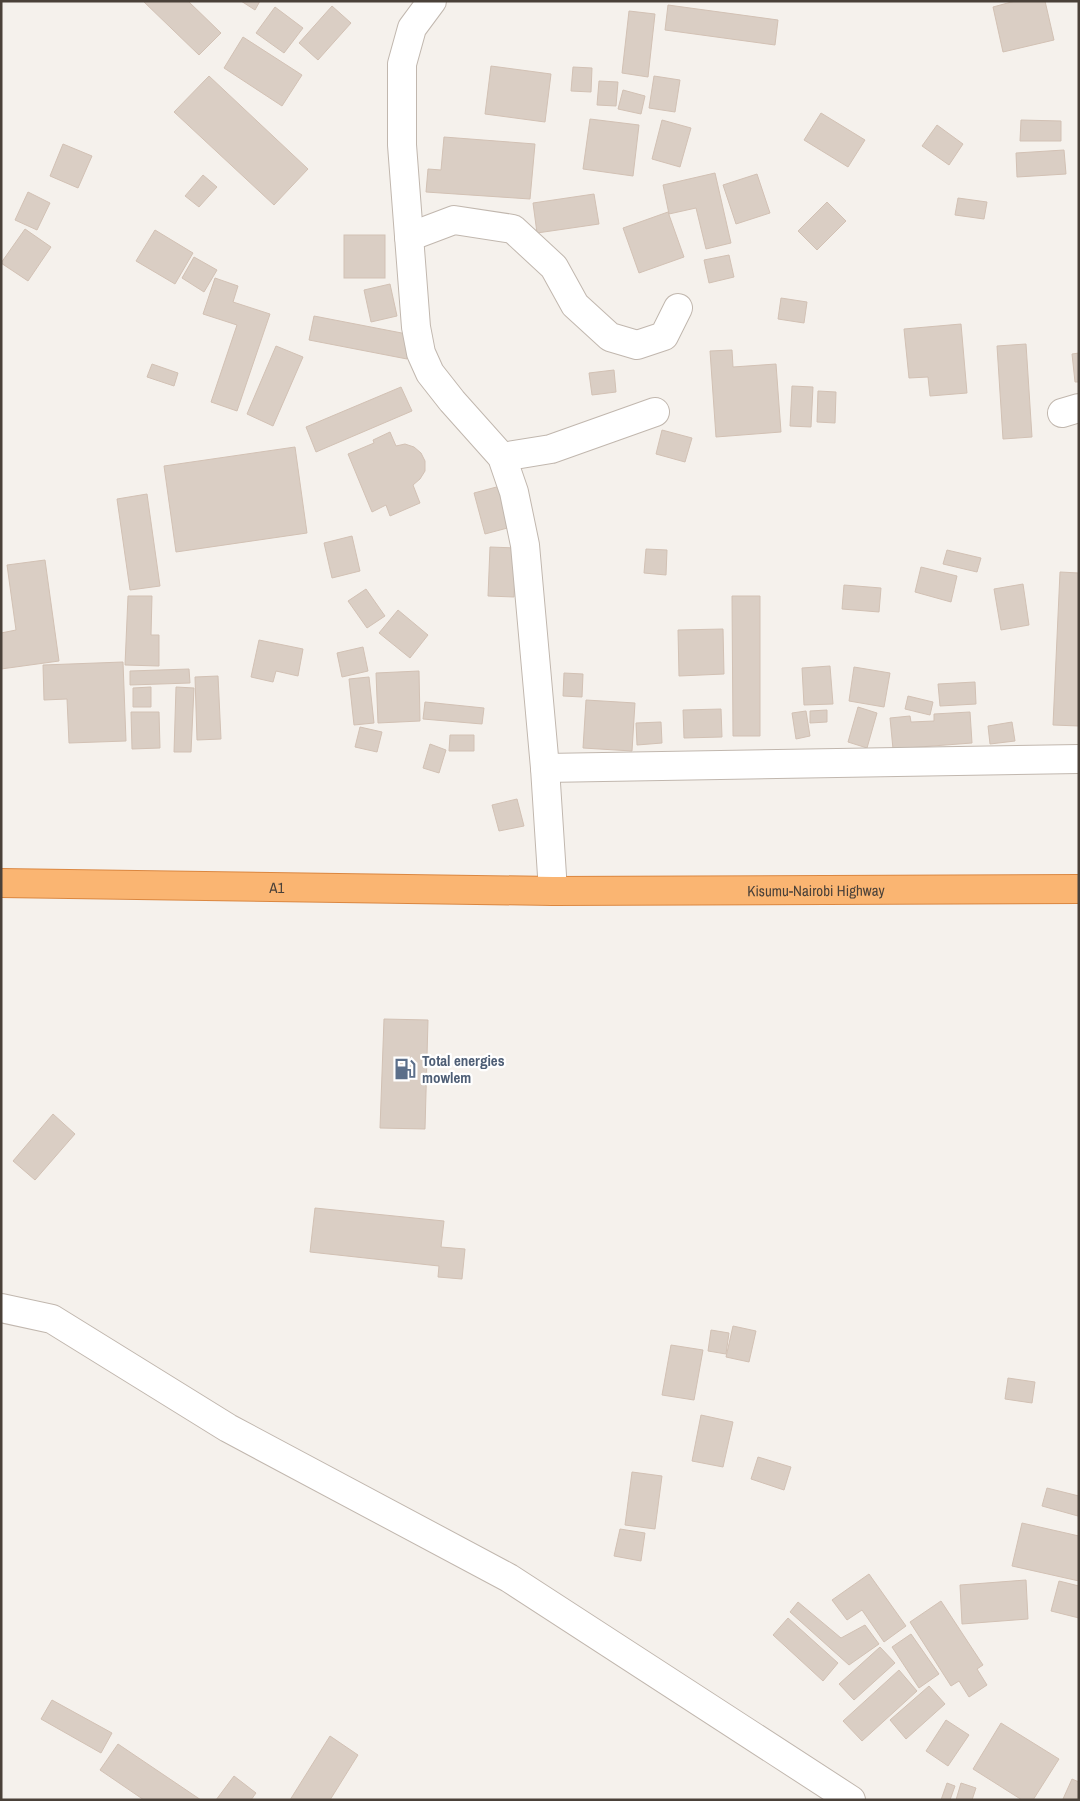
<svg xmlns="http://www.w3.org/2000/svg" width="1080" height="1801" font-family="'Archivo Narrow',sans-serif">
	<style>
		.building { fill: #dacec4; stroke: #d2c1b4 }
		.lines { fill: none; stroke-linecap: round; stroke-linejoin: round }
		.minor-casing { stroke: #c1b7ae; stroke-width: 30 }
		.highway-casing { stroke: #db8740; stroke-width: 30 }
		.minor { stroke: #fff; stroke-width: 28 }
		.highway { stroke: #fab572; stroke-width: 28 }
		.labels { text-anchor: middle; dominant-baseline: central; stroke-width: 4.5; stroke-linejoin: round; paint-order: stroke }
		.street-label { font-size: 15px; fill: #4a4139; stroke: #fff }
		.service-label { font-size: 15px; font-weight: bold; fill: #4e5e75; stroke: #fff; text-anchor: start }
	</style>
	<rect width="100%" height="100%" fill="#f5f1ec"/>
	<g class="building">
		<path d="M143 1H188L221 33 199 55Z"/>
		<path d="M241 1H260L255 10Z"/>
		<path d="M1015 1H1045L1054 40 1003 52 993 7Z"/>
		<path d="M668 5 778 20 775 45 665 30Z"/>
		<path d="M332 6 351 23 318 60 299 43Z"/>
		<path d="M275 7 303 28 284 53 256 33Z"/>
		<path d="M629 11 655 14 648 77 622 73Z"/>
		<path d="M243 37 302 75 282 106 224 68Z"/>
		<path d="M491 66 551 74 545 122 485 114Z"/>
		<path d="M573 67 592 68 591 92 571 91Z"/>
		<path d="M209 76 308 169 274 205 174 112Z"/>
		<path d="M654 76 680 80 675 112 649 108Z"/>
		<path d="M599 81 618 82 616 106 597 105Z"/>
		<path d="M623 90 645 96 641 114 618 109Z"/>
		<path d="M821 113 865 140 848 167 804 140Z"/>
		<path d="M590 119 639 125 633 176 583 169Z"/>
		<path d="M662 120 691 128 680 167 652 159Z"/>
		<path d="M1021 120 1061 121V141H1020Z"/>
		<path d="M937 125 963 144 949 165 922 146Z"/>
		<path d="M444 137 535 144 530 199 426 192 428 169 441 170Z"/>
		<path d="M63 144 92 156 78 188 50 176Z"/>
		<path d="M1064 150 1066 174 1017 177 1016 153Z"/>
		<path d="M715 173 731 243 706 249 696 208 669 214 663 185Z"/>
		<path d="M757 174 770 213 736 224 723 185Z"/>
		<path d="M203 175 217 187 199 207 185 196Z"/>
		<path d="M28 192 50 203 37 230 15 220Z"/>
		<path d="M594 194 599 224 537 233 533 203Z"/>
		<path d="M958 198 987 202 984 219 955 215Z"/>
		<path d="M827 202 846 221 817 250 798 231Z"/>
		<path d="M668 212 684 257 639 273 623 228Z"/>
		<path d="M25 229 51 247 28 281 1 263Z"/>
		<path d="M155 230 193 253 175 284 136 261Z"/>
		<rect x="344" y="235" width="41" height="43"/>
		<path d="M729 255 734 277 709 283 704 260Z"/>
		<path d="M194 257 217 270 204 292 182 278Z"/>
		<path d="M215 278 238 286 233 302 270 314 237 411 211 402 237 325 203 314Z"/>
		<path d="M390 284 397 316 371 322 364 290Z"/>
		<path d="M781 298 807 302 804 323 778 319Z"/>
		<path d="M314 316 412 335 407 359 309 340Z"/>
		<path d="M961 324 967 393 930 396 928 377 909 378 904 329Z"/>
		<path d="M1026 344 1032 437 1003 439 997 346Z"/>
		<path d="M276 346 303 357 273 426 247 414Z"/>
		<path d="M732 350 733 367 776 364 781 432 716 437 710 351Z"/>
		<path d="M1079 353V382H1075L1072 354Z"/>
		<path d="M152 364 178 373 174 386 147 377Z"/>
		<path d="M614 370 616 392 592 395 589 373Z"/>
		<path d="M792 386 813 387 811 427 790 426Z"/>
		<path d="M401 387 412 411 316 452 306 427Z"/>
		<path d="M818 391 836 392 835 423 817 422Z"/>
		<path d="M662 430 692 438 685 462 656 454Z"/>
		<path d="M390 432 396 446 405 444 414 447 421 453 425 461V471L420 479 413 485 420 503 390 516 386 505 372 512 348 454 374 443 373 440Z"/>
		<path d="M295 447 307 533 176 552 164 466Z"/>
		<path d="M504 485 515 526 485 534 474 493Z"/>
		<path d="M147 494 160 586 130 590 117 499Z"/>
		<path d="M352 536 360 571 332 578 324 543Z"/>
		<path d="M490 547 516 548 514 597 488 596Z"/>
		<path d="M646 549 667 550 666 575 644 573Z"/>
		<path d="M947 550 981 558 977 572 943 564Z"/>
		<path d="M45 560 59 661 1 669V633L16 630 7 565Z"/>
		<path d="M921 567 957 576 951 602 915 592Z"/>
		<path d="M1060 572 1079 573V726L1053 725Z"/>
		<path d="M1023 584 1029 625 1001 630 994 589Z"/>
		<path d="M844 585 881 588 879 612 842 609Z"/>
		<path d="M366 589 385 616 367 628 348 601Z"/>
		<path d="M128 596H152L151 635H159V666L125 665Z"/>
		<path d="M732 596H760V736H733Z"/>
		<path d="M398 610 428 635 410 658 379 633Z"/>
		<path d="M723 629 724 674 679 676 678 630Z"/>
		<path d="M259 640 303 649 298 676 276 671 273 682 251 677Z"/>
		<path d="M363 647 368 671 342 677 337 653Z"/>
		<path d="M123 662 126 741 69 743 67 699 44 700 43 665Z"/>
		<path d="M830 666 833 704 804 705 802 668Z"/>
		<path d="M854 667 890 673 884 707 849 701Z"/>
		<path d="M189 669 190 683 130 685V671Z"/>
		<path d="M419 671 420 721 378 723 376 673Z"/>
		<path d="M564 673 583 674 582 697 563 696Z"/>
		<path d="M218 676 221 739 197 740 195 677Z"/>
		<path d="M369 677 374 723 354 725 349 679Z"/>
		<path d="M975 682 976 704 940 706 938 684Z"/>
		<path d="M151 687V707H133V688Z"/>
		<path d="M176 687 194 688 191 752H174Z"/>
		<path d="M908 696 933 702 930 715 905 709Z"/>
		<path d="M586 700 635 703 632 751 583 748Z"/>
		<path d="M425 702 484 708 482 724 423 719Z"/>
		<path d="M858 707 877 713 867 748 848 742Z"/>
		<path d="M721 709 722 737 684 738 683 710Z"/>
		<path d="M827 710V722L810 723V711Z"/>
		<path d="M806 711 810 736 796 739 792 713Z"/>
		<path d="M131 712H159L160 748 132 749Z"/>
		<path d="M970 712 972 743 893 749 890 718 910 716 911 722 934 721V714Z"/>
		<path d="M661 722 662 743 637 745 636 723Z"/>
		<path d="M1012 722 1015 741 990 744 988 726Z"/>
		<path d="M360 727 382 732 377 752 355 747Z"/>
		<path d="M450 735H474V751H449Z"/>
		<path d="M430 744 446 750 439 773 423 768Z"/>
		<path d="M517 799 524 826 499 831 492 805Z"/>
		<path d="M384 1019 428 1020 425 1129 380 1128Z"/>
		<path d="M53 1114 75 1134 35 1180 13 1161Z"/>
		<path d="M315 1208 444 1221 441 1247 465 1249 462 1279 438 1277 439 1266 310 1252Z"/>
		<path d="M733 1326 756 1331 749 1362 726 1357Z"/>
		<path d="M711 1330 729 1333 726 1354 708 1351Z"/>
		<path d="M671 1345 703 1350 694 1400 662 1395Z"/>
		<path d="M1008 1378 1035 1382 1032 1403 1005 1399Z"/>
		<path d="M701 1415 733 1422 723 1467 692 1461Z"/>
		<path d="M758 1457 791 1467 784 1490 751 1479Z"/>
		<path d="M632 1472 662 1476 655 1529 625 1525Z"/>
		<path d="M1047 1488 1079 1496 1078 1516 1042 1506Z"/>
		<path d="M1022 1523 1079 1536V1581L1012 1566Z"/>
		<path d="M620 1529 645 1533 641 1561 614 1556Z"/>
		<path d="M869 1574 906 1626 884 1642 862 1610 847 1620 832 1600Z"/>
		<path d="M1026 1580 1028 1619 962 1624 960 1585Z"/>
		<path d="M1059 1581 1079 1586V1618L1051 1611Z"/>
		<path d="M941 1601 983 1665 977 1669 987 1685 969 1697 959 1681 951 1686 910 1622Z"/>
		<path d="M798 1602 841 1638 865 1625 879 1644 849 1665 790 1612Z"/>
		<path d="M788 1618 838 1663 823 1681 773 1635Z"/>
		<path d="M911 1634 939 1674 919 1688 892 1647Z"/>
		<path d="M880 1647 895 1663 854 1700 839 1684Z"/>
		<path d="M899 1670 917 1691 862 1741 843 1721Z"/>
		<path d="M929 1686 945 1704 906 1739 890 1720Z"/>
		<path d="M52 1700 112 1733 101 1753 41 1719Z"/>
		<path d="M946 1720 969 1735 948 1766 926 1751Z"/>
		<path d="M1001 1723 1059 1759 1033 1800H1022L973 1769Z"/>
		<path d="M330 1736 358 1755 330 1800H290Z"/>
		<path d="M118 1744 201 1800H144L100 1770Z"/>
		<path d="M234 1776 256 1793 251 1800H216Z"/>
		<path d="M1072 1779 1079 1782V1798L1078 1800H1065L1063 1799Z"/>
		<path d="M947 1783 955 1786 950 1800H941Z"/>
		<path d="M961 1783 976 1788 972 1800H956Z"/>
	</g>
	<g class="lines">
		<g class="minor-casing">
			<g id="minor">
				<path d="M432 1 412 28 402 64V145L416 327 421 353 430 373 452 401 502 457 514 492 525 545 545 768 553 891"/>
				<path d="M409 237 454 220 513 229 554 267 575 305 610 337 637 345 664 336 678 308"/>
				<path d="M1062 413 1079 408"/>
				<path d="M502 457 551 449 655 412"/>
				<path d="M545 768 1079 759"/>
				<path d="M1 1308 52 1319 228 1428 509 1578 851 1800"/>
			</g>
		</g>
		<g class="highway-casing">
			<g id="highway">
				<path id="s1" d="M1 883 553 891 1079 889"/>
			</g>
		</g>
		<use href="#minor" class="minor"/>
		<use href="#highway" class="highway"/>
	</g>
	<defs>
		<g id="fuel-bare" transform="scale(1.725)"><path d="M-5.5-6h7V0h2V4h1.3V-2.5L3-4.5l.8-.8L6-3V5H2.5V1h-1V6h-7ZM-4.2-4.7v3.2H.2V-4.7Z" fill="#5c6f8a" stroke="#fff" stroke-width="2.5" paint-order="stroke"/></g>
	</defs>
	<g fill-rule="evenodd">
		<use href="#fuel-bare" x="405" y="1069"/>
	</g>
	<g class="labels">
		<g class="street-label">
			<text stroke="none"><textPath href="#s1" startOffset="276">A1</textPath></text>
			<text stroke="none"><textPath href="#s1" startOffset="815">Kisumu-Nairobi Highway</textPath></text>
		</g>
		<g class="service-label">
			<text x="422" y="1060">Total energies<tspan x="422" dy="17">mowlem</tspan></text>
		</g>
	</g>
	<rect width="1080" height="1801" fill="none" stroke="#4a4139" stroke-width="5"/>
</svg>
